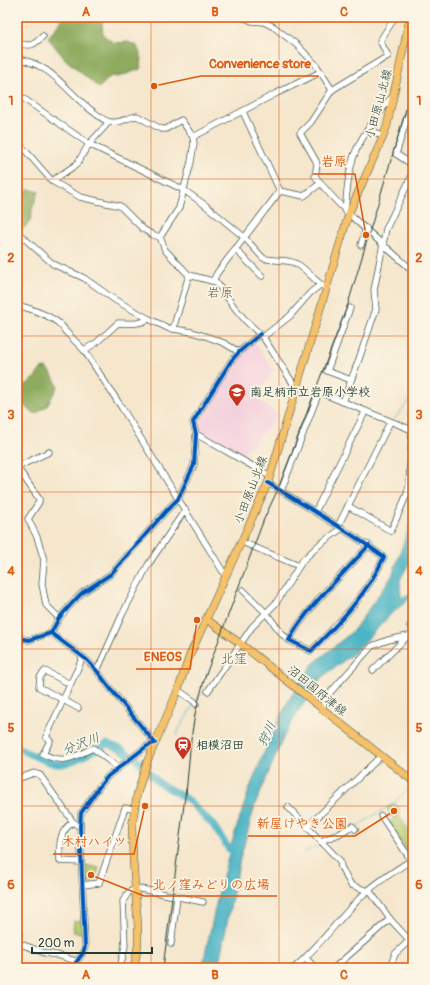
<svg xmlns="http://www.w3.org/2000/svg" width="430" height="985" font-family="Pangolin,'Klee One',sans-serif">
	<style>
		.built { fill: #f4cfdd }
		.green { fill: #b3c66a; stroke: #69824f }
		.forest { fill: #8eab5e; stroke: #567449 }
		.water { fill: #47b2c4; stroke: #33787c }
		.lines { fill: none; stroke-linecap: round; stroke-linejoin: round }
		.stream { stroke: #47b2c4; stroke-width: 1 }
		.river { stroke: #47b2c4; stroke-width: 7 }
		.minor-casing { stroke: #3f564b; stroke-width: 7 }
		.major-casing { stroke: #3f564b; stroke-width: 8 }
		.minor { stroke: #fff; stroke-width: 5.5 }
		.major { stroke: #f5c16b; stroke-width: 7 }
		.rail { stroke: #1f3d34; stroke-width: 1 }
		.cycleway-casing { stroke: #fcf5e5; stroke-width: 6 }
		.cycleway { stroke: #0057b8; stroke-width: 4 }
		.grid { fill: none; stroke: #de580e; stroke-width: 1; stroke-opacity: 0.55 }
		.labels { text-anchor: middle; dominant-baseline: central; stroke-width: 3.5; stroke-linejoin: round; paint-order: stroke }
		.street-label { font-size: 12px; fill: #1f3d34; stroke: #fcf5e5 }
		.poi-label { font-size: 12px; font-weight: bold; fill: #1f3d34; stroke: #fcf5e5; text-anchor: start }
		.neighbourhood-label { font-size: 13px; fill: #6a6053; stroke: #fcf5e5 }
		.water-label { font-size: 13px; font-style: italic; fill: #2b605f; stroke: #fcf5e5 }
		.leader { fill: none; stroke: #de580e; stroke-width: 1.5 }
		.callout-dot { fill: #de580e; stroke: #fcf5e5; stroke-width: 1.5 }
		.callout-label { font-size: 13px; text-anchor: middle; font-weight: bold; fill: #de580e; stroke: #fcf5e5; stroke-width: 3.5; stroke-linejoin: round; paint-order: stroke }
		.neatline { fill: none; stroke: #de580e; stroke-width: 1.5 }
		.grid-label { font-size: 13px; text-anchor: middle; font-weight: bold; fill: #de580e }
	</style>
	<rect width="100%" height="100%" fill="#fcf5e5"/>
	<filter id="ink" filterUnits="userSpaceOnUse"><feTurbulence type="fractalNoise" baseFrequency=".025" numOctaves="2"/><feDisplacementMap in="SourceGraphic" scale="8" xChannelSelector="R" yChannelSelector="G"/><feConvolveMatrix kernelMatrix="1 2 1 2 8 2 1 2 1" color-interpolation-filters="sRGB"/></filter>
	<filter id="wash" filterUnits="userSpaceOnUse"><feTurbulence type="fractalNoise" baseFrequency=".012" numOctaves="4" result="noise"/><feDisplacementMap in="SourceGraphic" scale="16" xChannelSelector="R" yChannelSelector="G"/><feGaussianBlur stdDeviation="0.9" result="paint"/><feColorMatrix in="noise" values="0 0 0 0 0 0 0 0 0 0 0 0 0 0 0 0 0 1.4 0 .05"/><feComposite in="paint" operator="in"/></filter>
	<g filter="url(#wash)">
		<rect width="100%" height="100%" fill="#f5e6cc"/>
		<path class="built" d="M254 342 274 370 262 388 260 387 257 392 261 394 258 399 278 415 241 457 199 433 196 425 228 371 244 350Z"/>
		<g class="green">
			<path d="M395 803 398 806 399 814 393 818 387 808Z"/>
			<path d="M399 816 413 836V853L410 855 388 823Z"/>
			<path d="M85 865 99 868 94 882 85 883Z"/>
			<path d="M82 920V933L73 932 74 921Z"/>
		</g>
		<g class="forest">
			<path d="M64 17H104L102 22 103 35 114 43 128 42 137 46 142 59 140 69 118 77 111 76 99 88 65 59 48 38Z"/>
			<path d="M29 189 39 192 33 206 30 222 17 234V200Z"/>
			<path d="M46 368 51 373 58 386 47 406 35 414 23 405V401L17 398V386C29 387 35 377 41 369Z"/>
		</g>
		<path class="water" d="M413 516V555L400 580 401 598 413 592V596L393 612 355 652 322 677 298 712 284 736 255 805 240 859 218 968H202L218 895 232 842 249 790 268 743 288 701 313 664 353 631 392 576Z"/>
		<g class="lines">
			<g class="stream">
				<path d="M394 420 412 397 413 387"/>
				<path d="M196 700 205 691"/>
				<path d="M177 736 179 729 194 704"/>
				<path d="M356 827 392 804 412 786"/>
				<path d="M337 838 352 830"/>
				<path d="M305 852 320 845"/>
			</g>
			<g class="river">
				<path d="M17 748C28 752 49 765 61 764 71 764 97 749 107 744L119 748 131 756"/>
				<path d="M136 759 141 764"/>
				<path d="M148 772 159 783 187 799 213 825 229 849 236 856"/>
			</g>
		</g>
	</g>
	<g filter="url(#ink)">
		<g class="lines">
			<g class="minor-casing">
				<g id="minor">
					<path d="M243 17 252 21 264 22 274 27 297 45 316 65 332 90"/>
					<path d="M395 17 380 41 388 56 332 90 311 122 300 133 316 161 317 165 315 176C342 212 379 240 413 271"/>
					<path d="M17 43C31 47 33 46 43 36"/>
					<path d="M17 59C54 64 67 94 95 113 99 116 105 122 111 122 121 124 127 117 137 116L161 129H166L181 120 182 121 193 137 194 143 191 162 179 208 160 237"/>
					<path d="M17 94 89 144 184 190 205 205 244 237 263 258C274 262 287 258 297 264 308 270 315 282 326 288"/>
					<path d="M413 99 396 154 413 165"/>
					<path d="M243 112 280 191 304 196 321 183"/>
					<path d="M369 128 383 137"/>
					<path d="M193 137 277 93 321 72"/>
					<path d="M17 141 52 181 80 197 120 206 143 229 153 235 160 237 165 250 185 271 189 275 216 282 235 308 246 321 263 337 296 388"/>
					<path d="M52 181 77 164 89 144 109 122"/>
					<path d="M345 211C347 192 348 171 355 153 363 133 377 117 389 100L393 97"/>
					<path d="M17 232 53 264 84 278 115 300 149 319 168 328 192 332 208 337 224 343 239 352"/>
					<path d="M361 245 366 228"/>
					<path d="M235 249 262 276"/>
					<path d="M213 281 217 273 280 191"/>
					<path d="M17 305C29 308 60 318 65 331L84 350 122 408 222 570 226 575"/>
					<path d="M350 308 327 371 351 380"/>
					<path d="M173 329 189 275"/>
					<path d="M263 337 290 316 310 293 320 285"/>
					<path d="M84 350 96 343 118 323C130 323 139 325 149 319"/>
					<path d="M343 402 359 359 376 309 374 290 386 229 413 173"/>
					<path d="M196 434 270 476"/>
					<path d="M17 467 39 499V502L28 519 37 537 44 560 42 584 46 605 59 618"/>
					<path d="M17 467 49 452"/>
					<path d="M268 483C307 507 347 530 384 557 368 593 339 623 311 651L289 640C310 603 341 577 369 545"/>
					<path d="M281 491 319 392 412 430"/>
					<path d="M348 506 391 531 407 494 409 485 413 415"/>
					<path d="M315 512 365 412"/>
					<path d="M338 526 390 422"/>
					<path d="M242 542 299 566"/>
					<path d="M243 590 266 613 283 635 289 640"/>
					<path d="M413 623 410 626 413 629"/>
					<path d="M51 633 87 660 97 671 113 692 155 743 147 746 108 776 99 787 81 813 80 827 85 947 83 953 72 968"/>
					<path d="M17 638 29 640 51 633 59 618 75 600 82 593 111 574 166 511 178 499 194 465 196 434 193 422 231 361 239 352 260 334"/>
					<path d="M83 657 46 737 50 741 43 754C65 765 73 757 93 748L118 768"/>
					<path d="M373 670 407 637"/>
					<path d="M97 671 122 615 148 565 185 510"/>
					<path d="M70 684 45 671 40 677 39 687 78 708"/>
					<path d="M178 690 195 702 196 704"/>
					<path d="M208 691 252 627 276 603 303 560 319 545 342 528"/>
					<path d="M322 708 328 695 336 686 372 646 388 640 413 635"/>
					<path d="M17 779 34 773 40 775 73 822 80 827"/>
					<path d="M288 807 340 861 341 867 351 885 368 891"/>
					<path d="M381 816 411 860"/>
					<path d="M73 822C59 831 59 845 60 861L81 862"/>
					<path d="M308 826 381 756"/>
					<path d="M321 841 339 834 352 826 355 829"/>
					<path d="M83 885 99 883 125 808 134 809"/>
					<path d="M369 890 390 919 413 944"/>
					<path d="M19 932 18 943 45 953 57 955 76 961"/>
					<path d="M171 944 177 897"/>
					<path d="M306 958 315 968"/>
					<path d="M120 968 125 946 123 901 128 893 136 888 203 902"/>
					<path d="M294 968C320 946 339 918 363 895 378 881 396 870 413 859"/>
					<path d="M334 968 390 919"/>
					<path d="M390 968 395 954 413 937"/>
				</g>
			</g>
			<g class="major-casing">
				<g id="major">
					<path d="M206 619 241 644 413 781"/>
					<path d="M134 968 138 945V926L133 860 132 826 137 794 147 762 178 690 189 657 268 483 349 213 383 137 387 126 410 17"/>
				</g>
			</g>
			<use href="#minor" class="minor"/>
			<use href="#major" class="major"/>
			<g class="rail">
				<path d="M186 794 191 739 195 714 205 677 264 519 278 489 348 304 413 86"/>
				<path d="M163 968 186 789"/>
			</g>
			<g class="cycleway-casing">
				<g id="cycleway">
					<path d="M268 483C307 507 347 530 384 557 368 593 339 623 311 651L289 640C310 603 341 577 369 545"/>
					<path d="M51 633 87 660 97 671 113 692 155 743 147 746 108 776 99 787 81 813 80 827 85 947 83 953 72 968"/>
					<path d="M17 638 29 640 51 633 59 618 75 600 82 593 111 574 166 511 178 499 194 465 196 434 193 422 231 361 239 352 260 334"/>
				</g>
			</g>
			<use href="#cycleway" class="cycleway"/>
		</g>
	</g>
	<path class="grid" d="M151 17V968M279 17V968M17 179H413M17 336H413M17 492H413M17 649H413M17 806H413"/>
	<defs>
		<g id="school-pin" transform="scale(0.9)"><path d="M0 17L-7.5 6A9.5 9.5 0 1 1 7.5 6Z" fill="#c8321e" stroke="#fcf5e5"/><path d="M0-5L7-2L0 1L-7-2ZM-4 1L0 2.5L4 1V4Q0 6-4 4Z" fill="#fff"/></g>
		<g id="station-pin" transform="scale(0.9)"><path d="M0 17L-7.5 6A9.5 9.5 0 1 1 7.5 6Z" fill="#c8321e" stroke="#fcf5e5"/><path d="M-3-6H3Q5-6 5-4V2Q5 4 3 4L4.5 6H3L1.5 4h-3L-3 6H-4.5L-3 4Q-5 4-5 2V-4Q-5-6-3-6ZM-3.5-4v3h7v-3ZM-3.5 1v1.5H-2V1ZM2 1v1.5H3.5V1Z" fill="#fff"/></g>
	</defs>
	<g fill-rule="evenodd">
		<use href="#school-pin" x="237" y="392"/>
		<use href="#station-pin" x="183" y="745"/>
	</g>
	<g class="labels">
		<g class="street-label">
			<text transform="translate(379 104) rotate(-75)">小田原山北線</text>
			<text transform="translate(251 490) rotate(-69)">小田原山北線</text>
			<text transform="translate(317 691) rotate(39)">沼田国府津線</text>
		</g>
		<g class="poi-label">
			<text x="250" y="392">南足柄市立岩原小学校</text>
			<text x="196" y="745">相模沼田</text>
		</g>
		<g class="neighbourhood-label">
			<text x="220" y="293">岩原</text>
			<text x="234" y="659">北窪</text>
		</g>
		<g class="water-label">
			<text transform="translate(267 734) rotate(-64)">狩川</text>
			<text transform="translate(81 744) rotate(-21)">分沢川</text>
		</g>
	</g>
	<path class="leader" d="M154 86L201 76H319M366 235L355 174H313M197 620L190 669H136M394 811L355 836H248M145 806L134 854H53M91 875L144 896H277"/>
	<g class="callout-dot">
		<circle cx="154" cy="86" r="4"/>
		<circle cx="366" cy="235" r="4"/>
		<circle cx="197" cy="620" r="4"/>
		<circle cx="394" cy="811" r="4"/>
		<circle cx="145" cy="806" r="4"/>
		<circle cx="91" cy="875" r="4"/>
	</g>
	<g class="callout-label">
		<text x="260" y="68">Convenience store</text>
		<text x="334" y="166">岩原</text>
		<text x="163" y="661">ENEOS</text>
		<text x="302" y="828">新屋けやき公園</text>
		<text x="94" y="846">木村ハイツ</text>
		<text x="211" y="889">北ノ窪みどりの広場</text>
	</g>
	<rect width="430" height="985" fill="none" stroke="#fcf5e5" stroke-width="44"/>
	<path d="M32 947v6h120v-6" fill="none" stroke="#1f3d34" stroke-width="2"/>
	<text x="38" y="947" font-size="12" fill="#1f3d34" stroke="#fcf5e5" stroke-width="3" paint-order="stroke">200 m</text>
	<rect x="22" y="22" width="386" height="941" class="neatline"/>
	<g class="grid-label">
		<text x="86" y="16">A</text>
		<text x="215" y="16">B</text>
		<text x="344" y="16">C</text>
		<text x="11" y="105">1</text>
		<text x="419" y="105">1</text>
		<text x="11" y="262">2</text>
		<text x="419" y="262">2</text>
		<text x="11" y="419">3</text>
		<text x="419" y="419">3</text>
		<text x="11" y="575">4</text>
		<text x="419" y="575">4</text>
		<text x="11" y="732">5</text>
		<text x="419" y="732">5</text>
		<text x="11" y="889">6</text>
		<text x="419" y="889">6</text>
		<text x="86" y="979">A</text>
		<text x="215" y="979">B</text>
		<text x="344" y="979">C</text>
	</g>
</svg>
